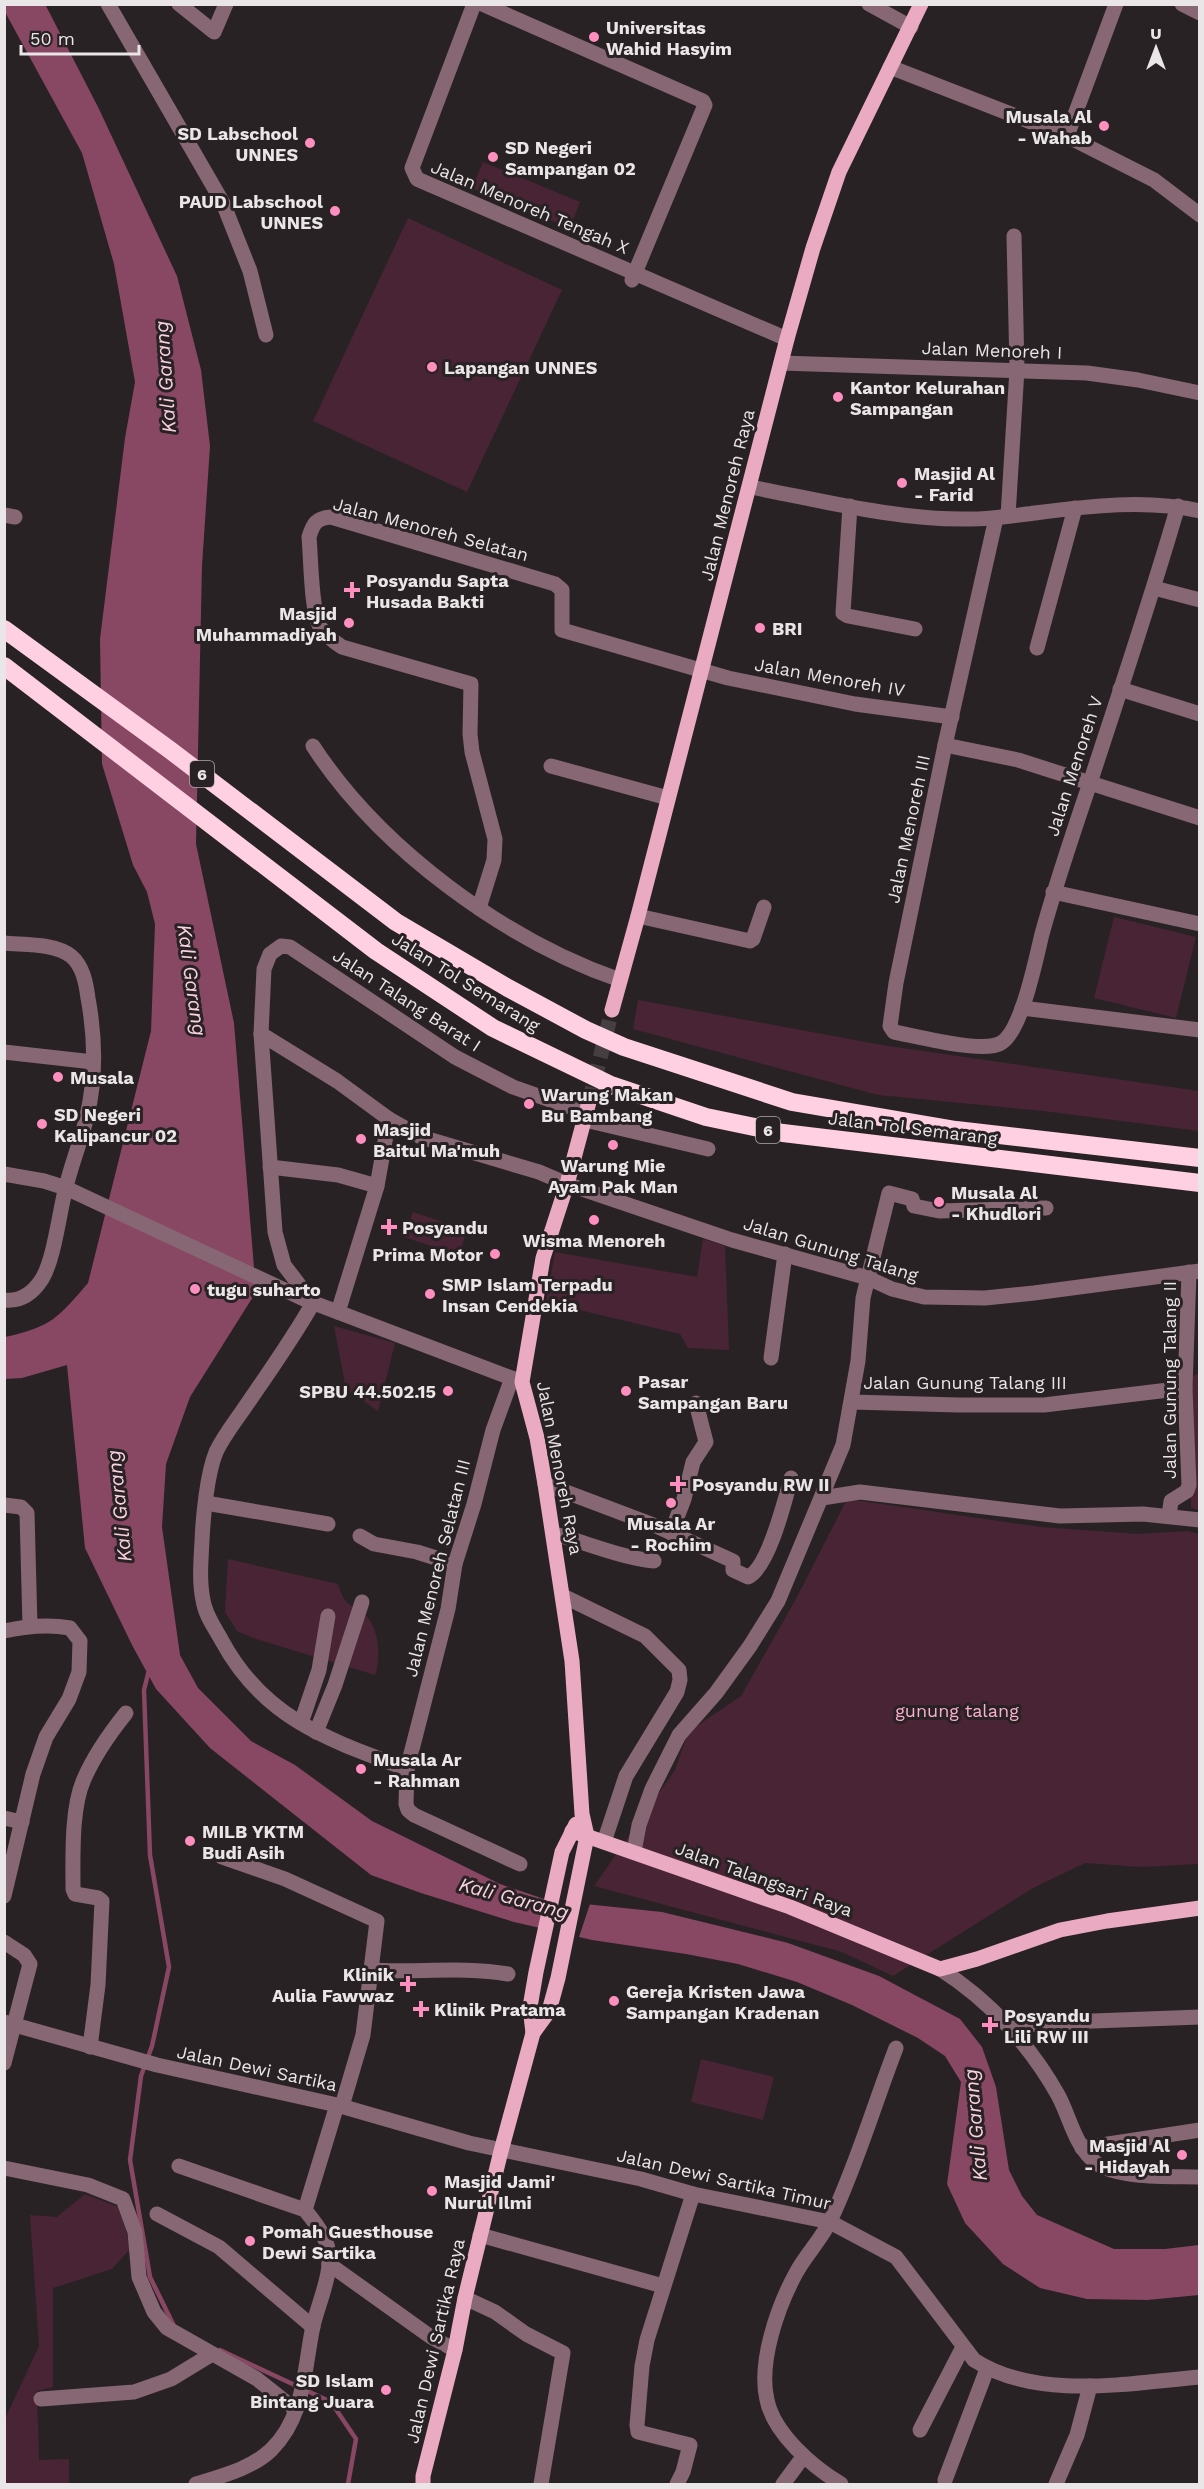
<svg xmlns="http://www.w3.org/2000/svg" width="1204" height="2489" font-family="'Work Sans',sans-serif">
	<style>
		.green { fill: #482434 }
		.water { fill: #884763 }
		.pier { fill: #292224 }
		.lines { fill: none; stroke-linecap: round; stroke-linejoin: round }
		.stream { stroke: #884763; stroke-width: 4.5 }
		.major-tunnel { stroke: #463f41; stroke-width: 15; stroke-dasharray: 15 8; stroke-linecap: butt }
		.minor { stroke: #866773; stroke-width: 15 }
		.major { stroke: #e9aac2; stroke-width: 15 }
		.highway { stroke: #fed0e1; stroke-width: 18 }
		.poi-dot { fill: #fe8ebd; stroke: #292224; stroke-width: 2 }
		.labels { text-anchor: middle; dominant-baseline: central; stroke-width: 6; stroke-linejoin: round; paint-order: stroke }
		.shield { fill: #292224; stroke: #b0aaac; stroke-width: 1.5 }
		.shield-label { font-size: 16px; font-weight: bold; fill: #eae5e7 }
		.poi-label { font-size: 18px; font-weight: bold; fill: #eae5e7; stroke: #292224; text-anchor: start }
		.street-label { font-size: 18px; fill: #eae5e7; stroke: #292224 }
		.park-label { font-size: 18px; fill: #fdaecd; stroke: #292224 }
		.water-label { font-size: 20px; font-style: italic; fill: #fad1e0; stroke: #292224 }
	</style>
	<rect width="100%" height="100%" fill="#292224"/>
	<g class="green">
		<path d="M483 162 580 202 570 228 472 188Z"/>
		<path d="M408 218 562 290 467 492 313 421Z"/>
		<path d="M1114 917 1196 937 1176 1018 1094 998Z"/>
		<path d="M638 1000 882 1045 1199 1091V1131L1043 1111 878 1095 633 1029Z"/>
		<path d="M413 1212 467 1230 459 1255 404 1237Z"/>
		<path d="M703 1239 725 1246 729 1350 688 1348 680 1334 546 1302 555 1252 697 1277Z"/>
		<path d="M334 1326 395 1343 378 1411 346 1389Z"/>
		<path d="M1199 1373V1510L1191 1508 1189 1378Z"/>
		<path d="M847 1499 1041 1527 1137 1534 1188 1531 1199 1534V1864L1140 1867 1085 1863 1033 1888 893 1976 842 1952 594 1886 675 1770 688 1732 741 1696 797 1597Z"/>
		<path d="M228 1559 338 1584C346 1613 356 1602 369 1619 379 1633 381 1659 375 1675L256 1639 237 1631 225 1612Z"/>
		<path d="M701 2059 774 2077 763 2120 691 2102Z"/>
		<path d="M85 2194 121 2208 130 2249 112 2269 53 2288V2387L37 2391 39 2460 69 2459V2484H5L4 2421 39 2346 30 2215 57 2217Z"/>
	</g>
	<path class="water" d="M45 4 99 109 177 276 201 370 210 446 202 566 196 844 234 1023 256 1292 190 1397 166 1464 162 1527 180 1655 198 1688 251 1741 295 1765 372 1821 500 1884 547 1900 662 1912 788 1943 879 1976 960 2019 982 2047 996 2087 1009 2170 1022 2196 1037 2215 1114 2249H1165L1199 2245V2295L1147 2300 1087 2299 1040 2288 1003 2264 965 2223 947 2184 961 2082 945 2056 918 2038 852 2005 797 1982 738 1964 686 1954 592 1940 514 1922 421 1893 371 1875 210 1748 156 1689 132 1645 85 1548 67 1365 22 1378 5 1379V1337C51 1327 58 1318 88 1283L151 1031 155 924 147 892 133 865 102 764 100 639 125 438 135 382 114 264 82 153 5 12V5Z"/>
	<path class="pier" d="M556 1898 591 1901 578 1940 549 1933Z"/>
	<g class="lines">
		<g class="stream">
			<path d="M149 1670 144 1690 150 1855 169 1967 152 2046 141 2076 130 2160 150 2277 174 2326"/>
			<path d="M220 2350 331 2402 356 2439 348 2484"/>
		</g>
		<path class="major-tunnel" d="M589 1102 612 1010"/>
		<g class="minor">
			<path d="M108 4 223 203 250 271 266 335"/>
			<path d="M179 4 214 32 226 4"/>
			<path d="M474 4 412 168 417 179 787 339"/>
			<path d="M482 4 703 101 705 105 632 280"/>
			<path d="M869 4 911 27"/>
			<path d="M1182 4 1200 13"/>
			<path d="M890 67 1067 136 1154 180 1200 215"/>
			<path d="M1067 136 1116 4"/>
			<path d="M781 363 1087 373 1138 380 1200 393"/>
			<path d="M750 487C820 500 891 519 963 519 987 520 1011 516 1035 513 1089 506 1146 499 1200 511"/>
			<path d="M850 506 843 613 848 616 915 629"/>
			<path d="M4 515 15 517"/>
			<path d="M1008 516 1017 369 1014 236"/>
			<path d="M996 518 945 745 896 983 890 1026 894 1032C916 1036 983 1054 1001 1043 1022 1031 1036 958 1042 934 1056 883 1073 833 1090 783 1120 691 1151 599 1178 506"/>
			<path d="M1154 588 1200 600"/>
			<path d="M1037 648 1075 508"/>
			<path d="M1120 689 1200 714"/>
			<path d="M945 745 1018 760 1200 818"/>
			<path d="M313 746C380 849 505 940 620 980"/>
			<path d="M551 766 668 798"/>
			<path d="M1053 892 1200 924"/>
			<path d="M479 908 494 860 495 839 472 752 470 734 471 684 342 647C333 641 326 636 320 627 311 611 311 558 309 537 313 524 316 518 331 517L555 584 562 590V630L728 678 855 704 952 717"/>
			<path d="M638 916 750 941 753 939 764 907"/>
			<path d="M4 943C24 945 55 943 71 956 83 966 86 983 88 998 95 1036 96 1078 87 1116 81 1141 71 1165 65 1191 59 1215 54 1259 42 1279 33 1293 21 1302 4 1300"/>
			<path d="M1022 1008 1200 1030"/>
			<path d="M261 1034 337 1081 389 1119 421 1137 539 1172 567 1184 732 1240 868 1278 892 1289 924 1297 985 1298 1034 1293 1200 1271"/>
			<path d="M4 1052 93 1062"/>
			<path d="M585 1120 708 1149"/>
			<path d="M270 1167 338 1175 377 1186"/>
			<path d="M4 1174 44 1181 66 1188 306 1300 519 1381"/>
			<path d="M338 1312 377 1186 389 1119"/>
			<path d="M771 1358 785 1254"/>
			<path d="M512 1378 493 1430 474 1504 455 1564 448 1609 407 1769 406 1804 408 1810 414 1815 520 1864"/>
			<path d="M852 1402 958 1405H1044L1185 1388"/>
			<path d="M545 1484 656 1526 733 1561V1570L748 1577C769 1567 785 1500 791 1478"/>
			<path d="M822 1498 860 1492 1060 1516 1143 1514 1200 1520"/>
			<path d="M206 1503 328 1524"/>
			<path d="M4 1505 21 1507 27 1513 30 1626"/>
			<path d="M1169 1516 1171 1501 1187 1491 1189 1485 1185 1388 1189 1272"/>
			<path d="M671 1533 684 1499 693 1462 706 1442 696 1403"/>
			<path d="M554 1534C588 1543 619 1557 654 1561"/>
			<path d="M360 1536 374 1544 417 1552 455 1564"/>
			<path d="M563 1596 645 1636 679 1670 680 1680 677 1692 626 1776 604 1842"/>
			<path d="M4 1631C27 1626 48 1624 70 1628L80 1641 79 1672 69 1699 46 1737 33 1774 4 1896"/>
			<path d="M301 1723 319 1670 328 1616"/>
			<path d="M316 1732 335 1685 362 1602"/>
			<path d="M407 1769C329 1740 264 1719 222 1641 215 1628 205 1615 203 1600 199 1581 201 1561 202 1541 203 1517 207 1474 216 1452 223 1437 234 1423 243 1410 267 1375 292 1340 313 1303L284 1265 275 1232 261 1034 264 969 270 954 281 946 290 947 455 1057 513 1087 587 1113"/>
			<path d="M4 1818 22 1822"/>
			<path d="M634 1852 639 1825 652 1789 679 1735 716 1693 750 1646 778 1601 843 1445 858 1361 863 1298 889 1193 912 1199 914 1206 939 1211 1046 1208"/>
			<path d="M222 1857 285 1879 377 1921 363 2035 342 2106"/>
			<path d="M4 1942 24 1955 30 1964 4 2063"/>
			<path d="M940 1969C989 2000 1030 2045 1058 2095 1070 2117 1075 2147 1096 2163 1118 2179 1172 2176 1200 2177"/>
			<path d="M370 1970C416 1973 462 1966 508 1974"/>
			<path d="M4 2022 157 2065 337 2105 469 2143 641 2179 693 2194 830 2222 896 2257 974 2360C1037 2401 1129 2383 1200 2377"/>
			<path d="M1009 2026 1093 2021 1200 2017"/>
			<path d="M90 2047 98 1985 102 1901 98 1898 75 1894 73 1889C73 1857 71 1808 84 1779 94 1756 110 1733 126 1713"/>
			<path d="M1082 2148 1200 2130"/>
			<path d="M179 2166 305 2210C318 2226 331 2242 329 2263 329 2281 317 2308 313 2326 304 2369 305 2417 271 2450 251 2469 221 2476 196 2484"/>
			<path d="M4 2168 88 2185 123 2199 135 2232 139 2277 154 2312 167 2328 257 2379 296 2410"/>
			<path d="M305 2210 337 2105"/>
			<path d="M157 2214 219 2247 313 2327"/>
			<path d="M480 2235 663 2286"/>
			<path d="M329 2264 431 2337 455 2350"/>
			<path d="M465 2298 495 2312 526 2334 563 2353 541 2484"/>
			<path d="M41 2399 134 2392 171 2379 212 2354"/>
			<path d="M920 2430 963 2347"/>
			<path d="M945 2480 987 2369"/>
			<path d="M677 2484 683 2472 690 2445 638 2432 637 2425 642 2366 647 2340 693 2194"/>
			<path d="M783 2484 803 2457"/>
			<path d="M841 2484C813 2467 774 2434 767 2400 758 2362 778 2306 796 2273 806 2254 822 2239 831 2219 857 2164 874 2105 896 2048"/>
			<path d="M1056 2484 1077 2435 1090 2386"/>
		</g>
		<g class="major">
			<path d="M612 1010 638 916 787 339 813 248 839 172 921 4"/>
			<path d="M572 1831 790 1907 940 1969 977 1959 1060 1930 1107 1921 1200 1908"/>
			<path d="M533 2033 530 2007 536 1972 562 1852 576 1824"/>
			<path d="M423 2484V2476L455 2350 465 2298 501 2151 533 2033 549 2011 558 1978 587 1836 582 1814 572 1661 545 1484 537 1438 522 1382 543 1258 567 1184 589 1102"/>
		</g>
		<g class="highway">
			<path d="M4 629 170 750 396 922 508 988 586 1030 624 1047 792 1102 956 1130 1200 1158"/>
			<path d="M4 666 376 951 493 1028 611 1085 706 1117 783 1133 1200 1183"/>
		</g>
	</g>
	<g class="poi-dot">
		<circle cx="594" cy="37" r="6"/>
		<circle cx="1104" cy="126" r="6"/>
		<circle cx="310" cy="143" r="6"/>
		<circle cx="493" cy="157" r="6"/>
		<circle cx="335" cy="211" r="6"/>
		<circle cx="432" cy="367" r="6"/>
		<circle cx="838" cy="397" r="6"/>
		<circle cx="902" cy="483" r="6"/>
		<path d="M349 581h6v6h6v6h-6v6h-6v-6h-6v-6h6z"/>
		<circle cx="349" cy="623" r="6"/>
		<circle cx="760" cy="628" r="6"/>
		<circle cx="58" cy="1077" r="6"/>
		<circle cx="529" cy="1104" r="6"/>
		<circle cx="42" cy="1124" r="6"/>
		<circle cx="361" cy="1139" r="6"/>
		<circle cx="613" cy="1145" r="6"/>
		<circle cx="939" cy="1202" r="6"/>
		<circle cx="594" cy="1220" r="6"/>
		<path d="M386 1218h6v6h6v6h-6v6h-6v-6h-6v-6h6z"/>
		<circle cx="495" cy="1254" r="6"/>
		<circle cx="195" cy="1289" r="6"/>
		<circle cx="430" cy="1294" r="6"/>
		<circle cx="448" cy="1391" r="6"/>
		<circle cx="626" cy="1391" r="6"/>
		<path d="M675 1475h6v6h6v6h-6v6h-6v-6h-6v-6h6z"/>
		<circle cx="671" cy="1503" r="6"/>
		<circle cx="361" cy="1769" r="6"/>
		<circle cx="190" cy="1841" r="6"/>
		<path d="M405 1975h6v6h6v6h-6v6h-6v-6h-6v-6h6z"/>
		<circle cx="614" cy="2001" r="6"/>
		<path d="M418 2000h6v6h6v6h-6v6h-6v-6h-6v-6h6z"/>
		<path d="M987 2016h6v6h6v6h-6v6h-6v-6h-6v-6h6z"/>
		<circle cx="1182" cy="2155" r="6"/>
		<circle cx="432" cy="2191" r="6"/>
		<circle cx="250" cy="2241" r="6"/>
		<circle cx="386" cy="2390" r="6"/>
	</g>
	<g class="labels">
		<g class="shield">
			<rect x="190" y="761" width="24" height="26" rx="4.5"/>
			<rect x="756" y="1117" width="24" height="26" rx="4.5"/>
		</g>
		<g class="shield-label">
			<text x="202" y="774">6</text>
			<text x="768" y="1130">6</text>
		</g>
		<g class="poi-label">
			<text x="606" y="27">Universitas<tspan x="606" dy="21">Wahid Hasyim</tspan></text>
			<text x="1092" y="116" text-anchor="end">Musala Al<tspan x="1092" dy="21">- Wahab</tspan></text>
			<text x="298" y="133" text-anchor="end">SD Labschool<tspan x="298" dy="21">UNNES</tspan></text>
			<text x="505" y="147">SD Negeri<tspan x="505" dy="21">Sampangan 02</tspan></text>
			<text x="323" y="201" text-anchor="end">PAUD Labschool<tspan x="323" dy="21">UNNES</tspan></text>
			<text x="444" y="367">Lapangan UNNES</text>
			<text x="850" y="387">Kantor Kelurahan<tspan x="850" dy="21">Sampangan</tspan></text>
			<text x="914" y="473">Masjid Al<tspan x="914" dy="21">- Farid</tspan></text>
			<text x="366" y="580">Posyandu Sapta<tspan x="366" dy="21">Husada Bakti</tspan></text>
			<text x="337" y="613" text-anchor="end">Masjid<tspan x="337" dy="21">Muhammadiyah</tspan></text>
			<text x="772" y="628">BRI</text>
			<text x="70" y="1077">Musala</text>
			<text x="541" y="1094">Warung Makan<tspan x="541" dy="21">Bu Bambang</tspan></text>
			<text x="54" y="1114">SD Negeri<tspan x="54" dy="21">Kalipancur 02</tspan></text>
			<text x="373" y="1129">Masjid<tspan x="373" dy="21">Baitul Ma'muh</tspan></text>
			<text x="613" y="1165" text-anchor="middle">Warung Mie<tspan x="613" dy="21">Ayam Pak Man</tspan></text>
			<text x="951" y="1192">Musala Al<tspan x="951" dy="21">- Khudlori</tspan></text>
			<text x="402" y="1227">Posyandu</text>
			<text x="594" y="1240" text-anchor="middle">Wisma Menoreh</text>
			<text x="483" y="1254" text-anchor="end">Prima Motor</text>
			<text x="442" y="1284">SMP Islam Terpadu<tspan x="442" dy="21">Insan Cendekia</tspan></text>
			<text x="207" y="1289">tugu suharto</text>
			<text x="638" y="1381">Pasar<tspan x="638" dy="21">Sampangan Baru</tspan></text>
			<text x="436" y="1391" text-anchor="end">SPBU 44.502.15</text>
			<text x="692" y="1484">Posyandu RW II</text>
			<text x="671" y="1523" text-anchor="middle">Musala Ar<tspan x="671" dy="21">- Rochim</tspan></text>
			<text x="373" y="1759">Musala Ar<tspan x="373" dy="21">- Rahman</tspan></text>
			<text x="202" y="1831">MILB YKTM<tspan x="202" dy="21">Budi Asih</tspan></text>
			<text x="394" y="1974" text-anchor="end">Klinik<tspan x="394" dy="21">Aulia Fawwaz</tspan></text>
			<text x="626" y="1991">Gereja Kristen Jawa<tspan x="626" dy="21">Sampangan Kradenan</tspan></text>
			<text x="434" y="2009">Klinik Pratama</text>
			<text x="1004" y="2015">Posyandu<tspan x="1004" dy="21">Lili RW III</tspan></text>
			<text x="1170" y="2145" text-anchor="end">Masjid Al<tspan x="1170" dy="21">- Hidayah</tspan></text>
			<text x="444" y="2181">Masjid Jami'<tspan x="444" dy="21">Nurul Ilmi</tspan></text>
			<text x="262" y="2231">Pomah Guesthouse<tspan x="262" dy="21">Dewi Sartika</tspan></text>
			<text x="374" y="2380" text-anchor="end">SD Islam<tspan x="374" dy="21">Bintang Juara</tspan></text>
		</g>
		<g class="street-label">
			<text transform="translate(530 207) rotate(23)">Jalan Menoreh Tengah X</text>
			<text transform="translate(992 350) rotate(2)">Jalan Menoreh I</text>
			<text transform="translate(727 495) rotate(-76)">Jalan Menoreh Raya</text>
			<text transform="translate(431 529) rotate(15)">Jalan Menoreh Selatan</text>
			<text transform="translate(830 677) rotate(10)">Jalan Menoreh IV</text>
			<text transform="translate(1074 766) rotate(-72)">Jalan Menoreh V</text>
			<text transform="translate(908 829) rotate(-78)">Jalan Menoreh III</text>
			<text transform="translate(466 982) rotate(32)">Jalan Tol Semarang</text>
			<text transform="translate(407 1000) rotate(33)">Jalan Talang Barat I</text>
			<text transform="translate(913 1128) rotate(7)">Jalan Tol Semarang</text>
			<text transform="translate(831 1249) rotate(17)">Jalan Gunung Talang</text>
			<text transform="translate(1169 1380) rotate(-90)">Jalan Gunung Talang II</text>
			<text x="965" y="1382">Jalan Gunung Talang III</text>
			<text transform="translate(560 1468) rotate(79)">Jalan Menoreh Raya</text>
			<text transform="translate(437 1568) rotate(-76)">Jalan Menoreh Selatan III</text>
			<text transform="translate(764 1879) rotate(20)">Jalan Talangsari Raya</text>
			<text transform="translate(257 2068) rotate(12)">Jalan Dewi Sartika</text>
			<text transform="translate(724 2179) rotate(13)">Jalan Dewi Sartika Timur</text>
			<text transform="translate(435 2341) rotate(-77)">Jalan Dewi Sartika Raya</text>
		</g>
		<g class="park-label">
			<text x="957" y="1710">gunung talang</text>
		</g>
		<g class="water-label">
			<text transform="translate(165 377) rotate(-94)">Kali Garang</text>
			<text transform="translate(192 980) rotate(82)">Kali Garang</text>
			<text transform="translate(119 1506) rotate(-96)">Kali Garang</text>
			<text transform="translate(514 1898) rotate(15)">Kali Garang</text>
			<text transform="translate(975 2125) rotate(-95)">Kali Garang</text>
		</g>
	</g>
	<rect width="1204" height="2489" fill="none" stroke="#eae5e7" stroke-width="12"/>
	<g transform="translate(1156 48)" stroke="#292224" stroke-width="4.5" paint-order="stroke">
	<path d="M0-4.5L10 22L0 15L-10 22Z" fill="#eae5e7"/>
	<text y="-9" font-size="16" font-weight="bold" text-anchor="middle" fill="#eae5e7">U</text>
	</g>
	<path d="M21 45v9h118v-9" fill="none" stroke="#eae5e7" stroke-width="3"/>
	<text x="30" y="45" font-size="18" fill="#eae5e7" stroke="#292224" stroke-width="4.5" paint-order="stroke">50 m</text>
</svg>
